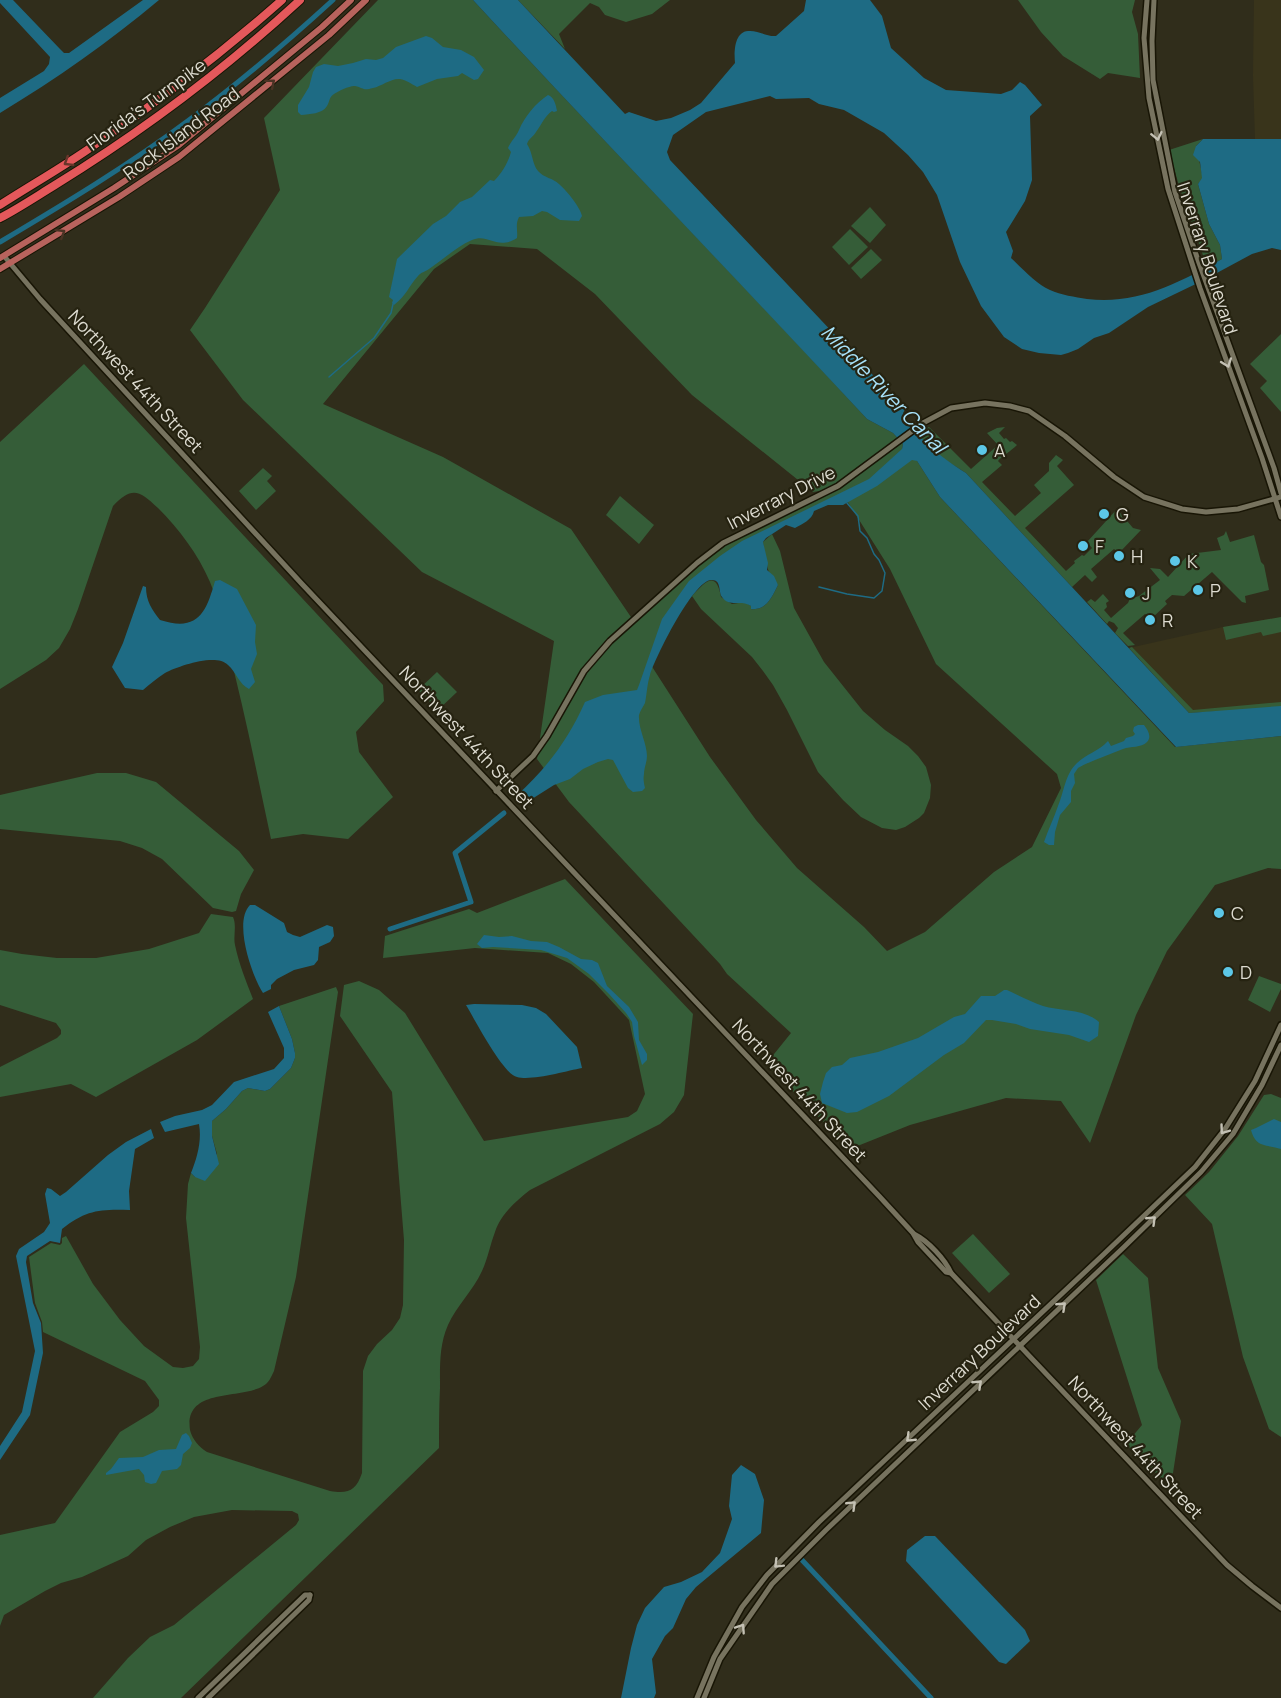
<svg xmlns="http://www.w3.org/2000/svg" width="1281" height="1698" font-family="Manrope,sans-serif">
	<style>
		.built { fill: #39341b }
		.green { fill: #355d38; fill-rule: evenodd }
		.water { fill: #1e6b84 }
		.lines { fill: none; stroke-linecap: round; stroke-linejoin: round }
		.stream { stroke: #1e6b84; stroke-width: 1.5 }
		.canal { stroke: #1e6b84; stroke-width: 5 }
		.minor-casing { stroke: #181505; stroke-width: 8 }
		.major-casing { stroke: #181505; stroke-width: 8 }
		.highway-casing { stroke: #181505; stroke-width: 10 }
		.minor { stroke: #77735f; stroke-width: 5 }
		.major { stroke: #b8635d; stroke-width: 6 }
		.highway { stroke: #e4585b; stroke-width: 8 }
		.oneway { stroke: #4a3324 }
		.oneway2 { stroke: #c4c1b4 }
		.oneway3 { stroke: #68362b }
		.poi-dot { fill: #5cc7e7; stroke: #262311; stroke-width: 2 }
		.labels { text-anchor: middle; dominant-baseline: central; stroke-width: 4.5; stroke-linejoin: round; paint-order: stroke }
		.street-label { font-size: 18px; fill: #dddbd0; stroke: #262311 }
		.poi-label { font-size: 18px; fill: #dddbd0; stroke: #262311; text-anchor: start }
		.water-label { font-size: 20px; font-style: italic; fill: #a8e2fa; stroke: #262311 }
	</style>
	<rect width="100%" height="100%" fill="#302d1b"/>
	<g class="built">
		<path d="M1254 0H1281V139H1255L1253 76Z"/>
		<path d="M1281 617V706L1189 713 1129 648 1223 627Z"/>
	</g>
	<g class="green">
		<path d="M378 0H473C603 141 737 278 867 419L893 433 903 444 902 449 917 461 940 497 1175 747 1281 736V869L1268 868 1215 885 1167 951 1136 1015 1090 1143 1061 1101 1006 1098 910 1125 850 1149 766 1064 791 1033 727 974 720 964 569 802 537 759 554 641 422 572 243 400 190 330 205 308 280 190 264 118ZM470 244 537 249 595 294 692 395 813 492 832 489 723 543 633 620 571 529 443 457 323 404 434 269ZM844 496 890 569 936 664 1057 774 1061 788 1032 847 994 872 925 932 887 951 864 927 797 868 756 820 710 757 651 665 666 622 717 561 800 515Z"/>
		<path d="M518 0H670L652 14 626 22 605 15 599 7 590 3 559 34 565 49Z"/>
		<path d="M1018 0H1135L1132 12 1138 34 1140 78 1108 73 1100 79 1063 56 1041 32Z"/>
		<path d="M1203 139 1196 146 1203 178 1198 184 1209 224 1220 245 1222 259 1207 267 1179 186 1169 150Z"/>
		<path d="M870 207 886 225 870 243 851 226Z"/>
		<path d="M850 229 868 247 849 265 832 247Z"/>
		<path d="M871 249 882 260 861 279 851 268Z"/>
		<path d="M1281 334V412L1260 388 1267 381 1250 364Z"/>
		<path d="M84 364 383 685 384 701 356 732 359 752 393 797 348 839 303 834 271 839C257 774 244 708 227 644 221 624 218 601 210 582 198 554 179 529 158 508 139 490 132 486 113 506L78 609 70 629 59 648 46 660 0 689V442Z"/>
		<path d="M929 427 971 469 998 445 987 433 997 428 1005 427 999 433 1004 439 1006 438 1010 442 1012 441 1017 445C1011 451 1002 456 998 461L1002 465 982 482 1015 516 1041 493 1034 485 1049 471V463L1056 455 1063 460 1057 466 1074 485 1025 528 1066 571 1075 563 1074 561 1082 555 1084 556 1092 548 1087 542 1117 509 1133 528 1141 530 1119 553 1114 549 1091 569 1097 577 1092 582 1085 575 1072 587 966 473 939 456 916 433Z"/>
		<path d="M263 468 272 476 267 481 276 491 256 510 239 491Z"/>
		<path d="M620 496 654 525 639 544 606 515Z"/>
		<path d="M1226 531 1230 542 1254 535 1261 562 1264 565 1269 590 1245 596 1246 603 1242 602 1212 572 1184 596 1172 595 1165 601 1167 604 1152 618 1145 614 1123 633 1135 645 1128 646 1115 633 1118 628 1114 623 1109 621 1107 624 1087 602 1091 599 1095 602 1103 594 1109 601 1106 603 1107 607 1104 610 1111 618 1128 603 1132 594 1136 597 1139 596 1160 580 1150 568 1160 569 1168 577 1189 554 1221 550 1217 538 1224 535Z"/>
		<path d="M772 534 780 551 794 608 824 662 863 711 885 730 908 746 918 756 926 767 931 785 930 798 924 813 919 818 905 827 896 830 882 828 861 817 843 800 818 772 787 710 773 685 763 671 752 657 701 609 692 596C705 582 716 569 721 597L732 604 745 602 751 606V609C766 611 772 597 778 585 775 581 771 577 769 572 768 571 763 546 763 542Z"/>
		<path d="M1281 617V632L1263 636 1261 632 1226 640 1223 627Z"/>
		<path d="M1132 647 1193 710 1281 702V708L1189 713 1129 648Z"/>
		<path d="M437 672 457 692 438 710 418 690Z"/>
		<path d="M97 773H126L156 782 239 851 254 870 241 894 236 911 232 912 213 908 162 859 142 848 120 841 0 829V795Z"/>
		<path d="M565 879 693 1014 684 1095 674 1112 660 1124 530 1190C516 1201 501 1214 495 1232 490 1245 488 1258 482 1271 473 1291 457 1305 448 1325 439 1345 440 1367 440 1388 439 1408 439 1428 439 1448L181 1698H93L128 1658 150 1637 174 1625 296 1525 299 1520 298 1514 292 1511 232 1510 194 1517 170 1527 146 1540 128 1556 82 1577 61 1583 45 1591 4 1615 0 1626V1535L55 1523 120 1432 153 1412 159 1406V1400L145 1381 43 1332 42 1322 35 1303 29 1257 51 1243 60 1245 62 1243V1238L66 1236 93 1284 120 1320 144 1346 173 1367 183 1368 193 1366 199 1359 200 1347 186 1218 188 1184 191 1173 195 1177 217 1154 212 1136V1121L226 1109 242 1091 248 1088 265 1091 270 1089 291 1068 295 1058V1053L292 1039 279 1006 336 987 338 992 296 1277 274 1371C271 1377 269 1383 263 1386 240 1400 184 1387 190 1430 192 1439 199 1447 207 1452L330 1491C348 1494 356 1491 362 1473L363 1371 368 1356 377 1344 392 1330 400 1318 403 1305 404 1240 392 1092 340 1016 344 985 359 981 379 990 405 1013 484 1141 628 1117 637 1111 645 1094 629 1020 594 982 571 964 548 953 475 948 383 958 385 936 469 909 477 913Z"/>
		<path d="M211 914 233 917C237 926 233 936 235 945 239 964 246 981 253 999L197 1040 96 1097 71 1084 0 1097V1067L57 1038 61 1034V1030L56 1023 0 1005V950L22 954 57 958H96L149 949 199 933Z"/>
		<path d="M1259 976 1281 984V989L1270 1012 1248 1000Z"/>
		<path d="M1271 1094 1281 1098V1437L1269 1429 1243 1357 1212 1224 1185 1195 1209 1172 1238 1136 1264 1095Z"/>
		<path d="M973 1234 1010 1274 989 1293 952 1253Z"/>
		<path d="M1123 1254 1148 1278 1158 1368 1181 1421 1173 1473 1164 1481 1126 1444 1142 1425 1096 1280Z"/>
	</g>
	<g class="water">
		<path d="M0 0H13L60 49 64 53H69L143 0H159C109 42 56 79 0 113V98L44 71 49 64 50 57 0 3Z"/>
		<path d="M473 0H518L625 114 629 112 656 121 671 118 690 110 701 103 735 63C734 53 734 32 748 31 758 30 767 37 776 36L804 11 806 0H870L882 16 891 48 924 78 946 90 1001 94 1012 90 1020 82 1025 85 1042 105 1030 116 1032 180 1025 201 1006 232 1013 251 1011 258C1023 269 1036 284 1050 290 1061 295 1075 297 1087 299 1138 305 1178 283 1222 259L1220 245 1209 224 1198 184 1202 178 1200 162 1193 155 1196 146 1203 139H1281V250L1272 248 1252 254 1202 281 1148 307 1109 333 1094 338 1078 349 1068 353 1061 355 1039 353 1022 349 1004 337 981 306 960 262 937 195 923 172 908 155 884 133 844 110 819 104 809 98 776 99 770 96 706 112 673 135 667 152 670 160 887 390 895 403 906 408 903 413C920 441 938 455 966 473L1189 713 1281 706V736L1176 747 940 497 917 461 912 460 877 486 843 505H828L814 511C812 520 802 524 795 528L786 525 766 538 763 542 768 563 767 570 774 576 778 585C772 597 766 611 751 609V606C741 599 729 608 722 597 718 592 722 579 711 580 693 581 655 658 650 675 647 684 647 694 645 703 643 707 640 711 639 715 638 729 647 743 647 756 647 762 644 768 644 774 643 779 644 784 645 788L642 791 633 792 628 788 613 760 608 759 598 762 583 769 570 779 554 785 524 804 516 796C547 768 568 740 585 702L603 695 637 690 639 685 662 619 689 581 720 556 742 541 869 479 902 449 903 444 893 433 867 419C737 279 603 141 473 0Z"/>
		<path d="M426 36 432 38 443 47 461 50 474 57 484 70 478 79 474 80 462 73 458 76 437 79 417 87C412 84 406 80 400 79 391 78 382 86 373 88 363 91 364 88 355 86 351 85 338 91 334 94 329 97 330 101 327 106 322 114 310 114 301 115L298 112V105L309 87 313 72 316 67 324 64 338 66 353 63 366 59 376 60 383 58 396 47Z"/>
		<path d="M548 95C554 97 556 105 557 111L554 112 552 111C544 117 542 124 536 132 533 137 529 138 527 144 533 153 532 164 538 171 544 178 553 178 559 184 567 191 580 207 582 216L579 221 560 220 547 212 542 211 533 216 519 217C515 225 518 230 517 238 496 251 489 233 472 240 456 247 444 259 429 269 425 272 421 272 418 276 408 287 407 295 394 305L392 303 393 300 389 297 397 259 433 224 446 216 460 202 472 197 490 180 494 181C502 173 508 163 511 152L508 148C511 141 516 137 519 130 525 116 535 104 548 95Z"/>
		<path d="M220 580 237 589 256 625 255 642 257 654 251 669 255 682 249 689C239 684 236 672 228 665 216 653 179 666 165 673 157 678 150 684 143 690L125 688 112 667 123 643 143 586 146 587C146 601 152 610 160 620 198 632 206 613 215 581Z"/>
		<path d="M1138 725H1144C1148 730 1152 737 1147 742 1141 748 1131 746 1123 749 1109 755 1092 760 1078 768L1074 774 1075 783 1071 791V802L1060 815 1055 832 1054 845H1049L1044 842C1048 830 1054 818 1058 806 1064 792 1065 774 1077 763 1086 754 1099 751 1108 741L1111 746 1124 741 1126 738 1133 736 1135 734 1133 731 1134 727Z"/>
		<path d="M250 905H255L284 923 287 932 293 935 300 937 327 925 333 927 334 936 330 942 319 947 318 960 314 965 294 970 277 979 271 985V989L263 993C252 976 233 922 250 905Z"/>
		<path d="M484 935 499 937 512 936 531 941 547 942 559 947 581 959 592 960 598 963 607 986 629 1007 638 1022 639 1040 647 1054V1060L642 1065 634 1036 632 1022 626 1013 609 994 589 974 567 958 541 950 493 947 482 948 477 944Z"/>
		<path d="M1004 990H1007C1018 995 1031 1002 1043 1006 1060 1011 1085 1009 1099 1022L1098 1036 1089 1042 1069 1035 1030 1029 1016 1024 992 1020H986L964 1043 944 1055 889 1096 857 1112 847 1113 822 1103 820 1094 823 1082 826 1073 832 1067 842 1065 850 1058 878 1052 918 1038 954 1017 965 1014 981 996H995Z"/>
		<path d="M474 1004 522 1005 536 1008 546 1014 577 1047 582 1068C566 1071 532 1081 517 1077 503 1074 475 1020 466 1005Z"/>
		<path d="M279 1006 292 1039 295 1053V1058L291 1068 270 1089 265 1091 248 1088 242 1091 226 1109 212 1121V1136L219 1164 205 1181 195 1177 191 1173C197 1158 202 1141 199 1124L165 1132 160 1122 175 1116 202 1110 212 1105 234 1082 274 1069 284 1058V1048L268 1012Z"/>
		<path d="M1274 1119 1281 1122V1149C1265 1144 1256 1148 1251 1130L1256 1128Z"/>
		<path d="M151 1129 154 1138 135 1149 129 1191 130 1210C100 1209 86 1210 62 1229L60 1243 50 1241 27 1256 26 1262 33 1303 41 1323 43 1353 30 1415 0 1460V1446L22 1412 35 1351 16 1256 19 1249 44 1232 50 1223 45 1194 47 1188 51 1189 60 1196 66 1192 108 1155 126 1142Z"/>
		<path d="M186 1433 189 1436 192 1443 190 1448 183 1454 181 1465 177 1469 162 1471 156 1483 151 1484 145 1482 144 1475 139 1469 106 1475V1473L111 1469 119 1458 143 1457 159 1450 176 1449 182 1435Z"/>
		<path d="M741 1465 755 1474 764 1500 761 1533 696 1587 686 1599 673 1628 665 1636 652 1659 656 1693 654 1698H621L631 1648 637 1625 645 1608 664 1587 681 1582 702 1572 720 1553 732 1519 729 1506 732 1475Z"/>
		<path d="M925 1536H935L1025 1630 1030 1641 1006 1664 999 1662 906 1561 907 1550Z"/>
	</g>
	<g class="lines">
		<g class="stream">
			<path d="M329 377 374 338 391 313 393 304"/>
			<path d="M819 587 847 594 874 598 882 591 885 573 879 560 874 554 867 538 860 531 858 516 847 503"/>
		</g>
		<g class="canal">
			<path d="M0 242C64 204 129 165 189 120 239 83 287 42 333 0"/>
			<path d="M390 929 471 902 455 853 504 813"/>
			<path d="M802 1560 931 1698"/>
		</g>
		<g class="minor-casing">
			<g id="minor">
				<path d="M1147 0 1144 38 1149 98 1168 189 1200 288 1262 458 1281 517"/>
				<path d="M1154 0 1152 41 1153 80 1175 192 1199 263 1274 468 1281 493"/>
				<path d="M4 256 40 299 302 584 879 1196 913 1233 918 1242 946 1272 951 1273"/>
				<path d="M496 791 533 756 547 736 584 671 610 641 697 563 723 543 838 486 923 423 951 408 985 403 1010 406 1029 411 1065 436 1114 477 1144 497 1182 509 1206 512 1238 509 1281 497"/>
				<path d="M914 1234C928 1241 945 1259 951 1273L1227 1565 1252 1586 1281 1608"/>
				<path d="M198 1698 305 1595H310"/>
				<path d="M208 1698 309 1600 310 1595"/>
				<path d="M697 1698 714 1657 742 1607 767 1575 819 1522 1104 1254 1195 1167 1225 1129 1255 1081 1281 1025"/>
				<path d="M704 1698 720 1659 772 1584 826 1530 1124 1247 1201 1172 1233 1134 1262 1085 1281 1045"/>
			</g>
		</g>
		<g class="major-casing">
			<g id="major">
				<path d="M0 258 114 188 179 145 322 27 351 0"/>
				<path d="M0 269 119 197 179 157 329 35 366 0"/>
			</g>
		</g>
		<g class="highway-casing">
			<g id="highway">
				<path d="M0 205C31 185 63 167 93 146 159 101 222 53 282 0"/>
				<path d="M0 218C19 208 37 196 55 185 143 131 224 70 300 0"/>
			</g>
		</g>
		<use href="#minor" class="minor"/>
		<use href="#major" class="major"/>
		<use href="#highway" class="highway"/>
	</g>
	<defs><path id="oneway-chevron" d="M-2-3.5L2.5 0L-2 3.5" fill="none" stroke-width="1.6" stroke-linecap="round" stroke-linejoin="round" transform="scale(1.5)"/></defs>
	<g class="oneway">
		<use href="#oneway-chevron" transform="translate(271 83) rotate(-40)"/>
		<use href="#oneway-chevron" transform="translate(61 233) rotate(-32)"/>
	</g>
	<g class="oneway2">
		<use href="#oneway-chevron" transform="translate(1157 136) rotate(78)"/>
		<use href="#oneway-chevron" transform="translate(1227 363) rotate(70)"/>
		<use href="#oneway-chevron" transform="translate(1224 1130) rotate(126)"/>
		<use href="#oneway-chevron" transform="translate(1152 1220) rotate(-44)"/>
		<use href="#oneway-chevron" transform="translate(1062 1306) rotate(-43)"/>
		<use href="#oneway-chevron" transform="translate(978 1384) rotate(-43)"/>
		<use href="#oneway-chevron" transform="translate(910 1438) rotate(136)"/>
		<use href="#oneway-chevron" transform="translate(852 1505) rotate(-44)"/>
		<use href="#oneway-chevron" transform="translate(778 1564) rotate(135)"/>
		<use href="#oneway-chevron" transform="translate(741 1628) rotate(-56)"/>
	</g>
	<use class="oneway3" href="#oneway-chevron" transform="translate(68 162) rotate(148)"/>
	<g class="poi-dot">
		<circle cx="982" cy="450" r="6"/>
		<circle cx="1104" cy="514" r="6"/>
		<circle cx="1083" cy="546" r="6"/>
		<circle cx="1119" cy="556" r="6"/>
		<circle cx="1175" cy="561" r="6"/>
		<circle cx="1198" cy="590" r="6"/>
		<circle cx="1130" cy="593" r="6"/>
		<circle cx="1150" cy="620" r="6"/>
		<circle cx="1219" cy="913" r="6"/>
		<circle cx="1228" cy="972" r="6"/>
	</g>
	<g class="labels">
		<g class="street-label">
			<text transform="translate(146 104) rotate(-36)">Florida's Turnpike</text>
			<text transform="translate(181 133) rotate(-37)">Rock Island Road</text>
			<text transform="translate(1208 258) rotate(72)">Inverrary Boulevard</text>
			<text transform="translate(136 381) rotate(47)">Northwest 44th Street</text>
			<text transform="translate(781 497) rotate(-27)">Inverrary Drive</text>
			<text transform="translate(467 737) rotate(47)">Northwest 44th Street</text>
			<text transform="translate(800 1090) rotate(47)">Northwest 44th Street</text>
			<text transform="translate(979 1352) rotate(-43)">Inverrary Boulevard</text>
			<text transform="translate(1136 1447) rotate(47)">Northwest 44th Street</text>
		</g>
		<g class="poi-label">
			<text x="994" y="450">A</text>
			<text x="1116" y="514">G</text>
			<text x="1095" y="546">F</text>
			<text x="1131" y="556">H</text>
			<text x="1187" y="561">K</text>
			<text x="1210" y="590">P</text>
			<text x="1142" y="593">J</text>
			<text x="1162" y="620">R</text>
			<text x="1231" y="913">C</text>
			<text x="1240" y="972">D</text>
		</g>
		<g class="water-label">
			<text transform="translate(884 389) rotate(46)">Middle River Canal</text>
		</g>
	</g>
</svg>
